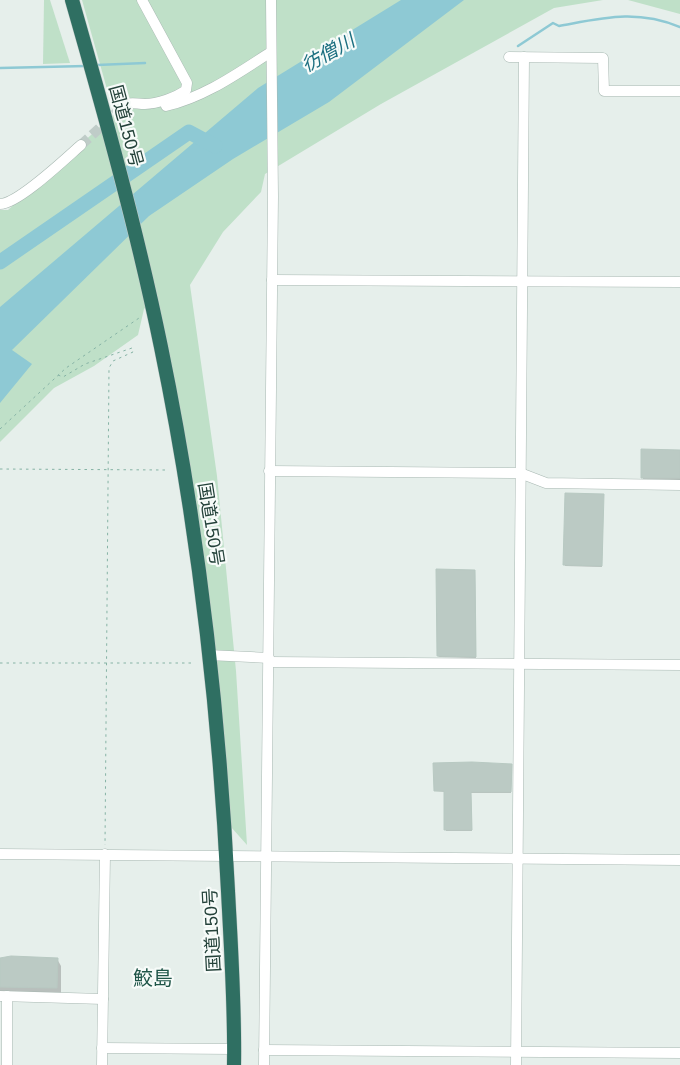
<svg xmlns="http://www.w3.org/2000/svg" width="680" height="1065" font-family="Helvetica,'Noto Sans JP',sans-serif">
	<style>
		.green { fill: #bfe0c8 }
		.water { fill: #8ec9d4 }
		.shadow { fill: #0003 }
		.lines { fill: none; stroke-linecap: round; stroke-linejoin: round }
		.stream { stroke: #8ec9d4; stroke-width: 2.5 }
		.river { stroke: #8ec9d4; stroke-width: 15 }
		.building { fill: #bbcac4; stroke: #b8c9c2 }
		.minor-tunnel { stroke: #bfccc8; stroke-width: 10; stroke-dasharray: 10 5; stroke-linecap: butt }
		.minor-casing { stroke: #a8b8b2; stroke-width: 11 }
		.highway-casing { stroke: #c2cac8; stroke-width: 15 }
		.path { stroke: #86b3a5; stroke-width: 1; stroke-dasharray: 2.5 4; stroke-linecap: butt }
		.minor { stroke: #fff; stroke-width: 10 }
		.highway { stroke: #2f6f62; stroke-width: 14 }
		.labels { text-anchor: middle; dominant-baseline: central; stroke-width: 4.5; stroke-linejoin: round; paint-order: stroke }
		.street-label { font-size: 18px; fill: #24423a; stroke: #f7fbf9 }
		.water-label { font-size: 19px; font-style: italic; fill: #1c6f80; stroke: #f7fbf9 }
		.quarter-label { font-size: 20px; fill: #1f5548; stroke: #f7fbf9 }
	</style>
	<rect width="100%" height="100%" fill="#e6efeb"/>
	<g class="green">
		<path d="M44 0H50L70 63 43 64Z"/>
		<path d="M82 0H603L554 8 381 104 265 174 261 192 223 232 190 285 217 476 236 671 247 845 231 827 209 607 186 441 157 294 144 309 138 335 94 366 54 388 0 442V210H8L122 107H112Z"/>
		<path d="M628 0H680V14Z"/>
	</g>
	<path class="water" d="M401 0H464L329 102 233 159 149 216 12 350 32 364 0 403V307L258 88Z"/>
	<g class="shadow">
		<path d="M680 451V480L643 479V477Z"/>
		<path d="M603 495 602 567 565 566V565Z"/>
		<path d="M475 572 476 658 439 657 438 656Z"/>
		<path d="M512 766 511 793H471L472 831H446L445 792 435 791Z"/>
		<path d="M0 959H57L61 966V995L0 996Z"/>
	</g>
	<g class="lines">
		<g class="stream">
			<path d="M518 46 553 23 559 26C603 18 636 9 680 27"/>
			<path d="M97 65 145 63"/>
			<path d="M0 68 86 66"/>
		</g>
		<path class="river" d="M0 262 189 132 215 146"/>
	</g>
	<g class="building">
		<path d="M641 449 680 450V478H641Z"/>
		<path d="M565 493 604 494 602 566 563 565Z"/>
		<path d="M436 569 475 570 476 657 437 656Z"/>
		<path d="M472 762 512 764 511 792H471L472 830H444V791H434L433 763Z"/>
		<path d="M11 956 58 958 57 988 0 987V958Z"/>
	</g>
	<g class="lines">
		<path class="minor-tunnel" d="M81 145 126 104"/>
		<g class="minor-casing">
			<g id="minor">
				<path d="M509 57 603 58 604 91H680"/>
				<path d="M126 104C133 102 137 104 145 104 157 104 177 97 186 90L187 83 142 0"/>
				<path d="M166 106C205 97 238 73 271 52"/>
				<path d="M0 204C18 204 65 159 81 145"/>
				<path d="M272 280 680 282"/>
				<path d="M269 471 520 473 546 483 680 485"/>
				<path d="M208 655 269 658"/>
				<path d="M269 662 680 665"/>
				<path d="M0 854 680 860"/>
				<path d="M0 996 103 999"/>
				<path d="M7 996V1065"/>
				<path d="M102 1048 234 1049"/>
				<path d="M264 1050 680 1053"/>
				<path d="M102 1065 105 854"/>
				<path d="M264 1065 273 196 271 0"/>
				<path d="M516 1065 524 57"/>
			</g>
		</g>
		<g class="highway-casing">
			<path id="highway" d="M72 0C105 115 137 230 161 347 198 526 219 709 228 891 231 949 235 1007 234 1065"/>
		</g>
		<g class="path">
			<path d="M58 375 63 377 85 364 132 348 133 352 113 361 109 368 105 845"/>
			<path d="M0 429 66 368 142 316"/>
			<path d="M0 469 165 470"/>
			<path d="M0 663H192"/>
		</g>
		<use href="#minor" class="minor"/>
		<use href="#highway" class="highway"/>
	</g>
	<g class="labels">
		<g class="street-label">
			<text transform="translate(126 126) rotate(75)">国道150号</text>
			<text transform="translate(211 524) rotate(81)">国道150号</text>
			<text transform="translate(212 930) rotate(-93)">国道150号</text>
		</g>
		<g class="water-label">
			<text transform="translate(328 53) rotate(-29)">彷僧川</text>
		</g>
		<g class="quarter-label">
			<text x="153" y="978">鮫島</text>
		</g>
	</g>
</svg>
